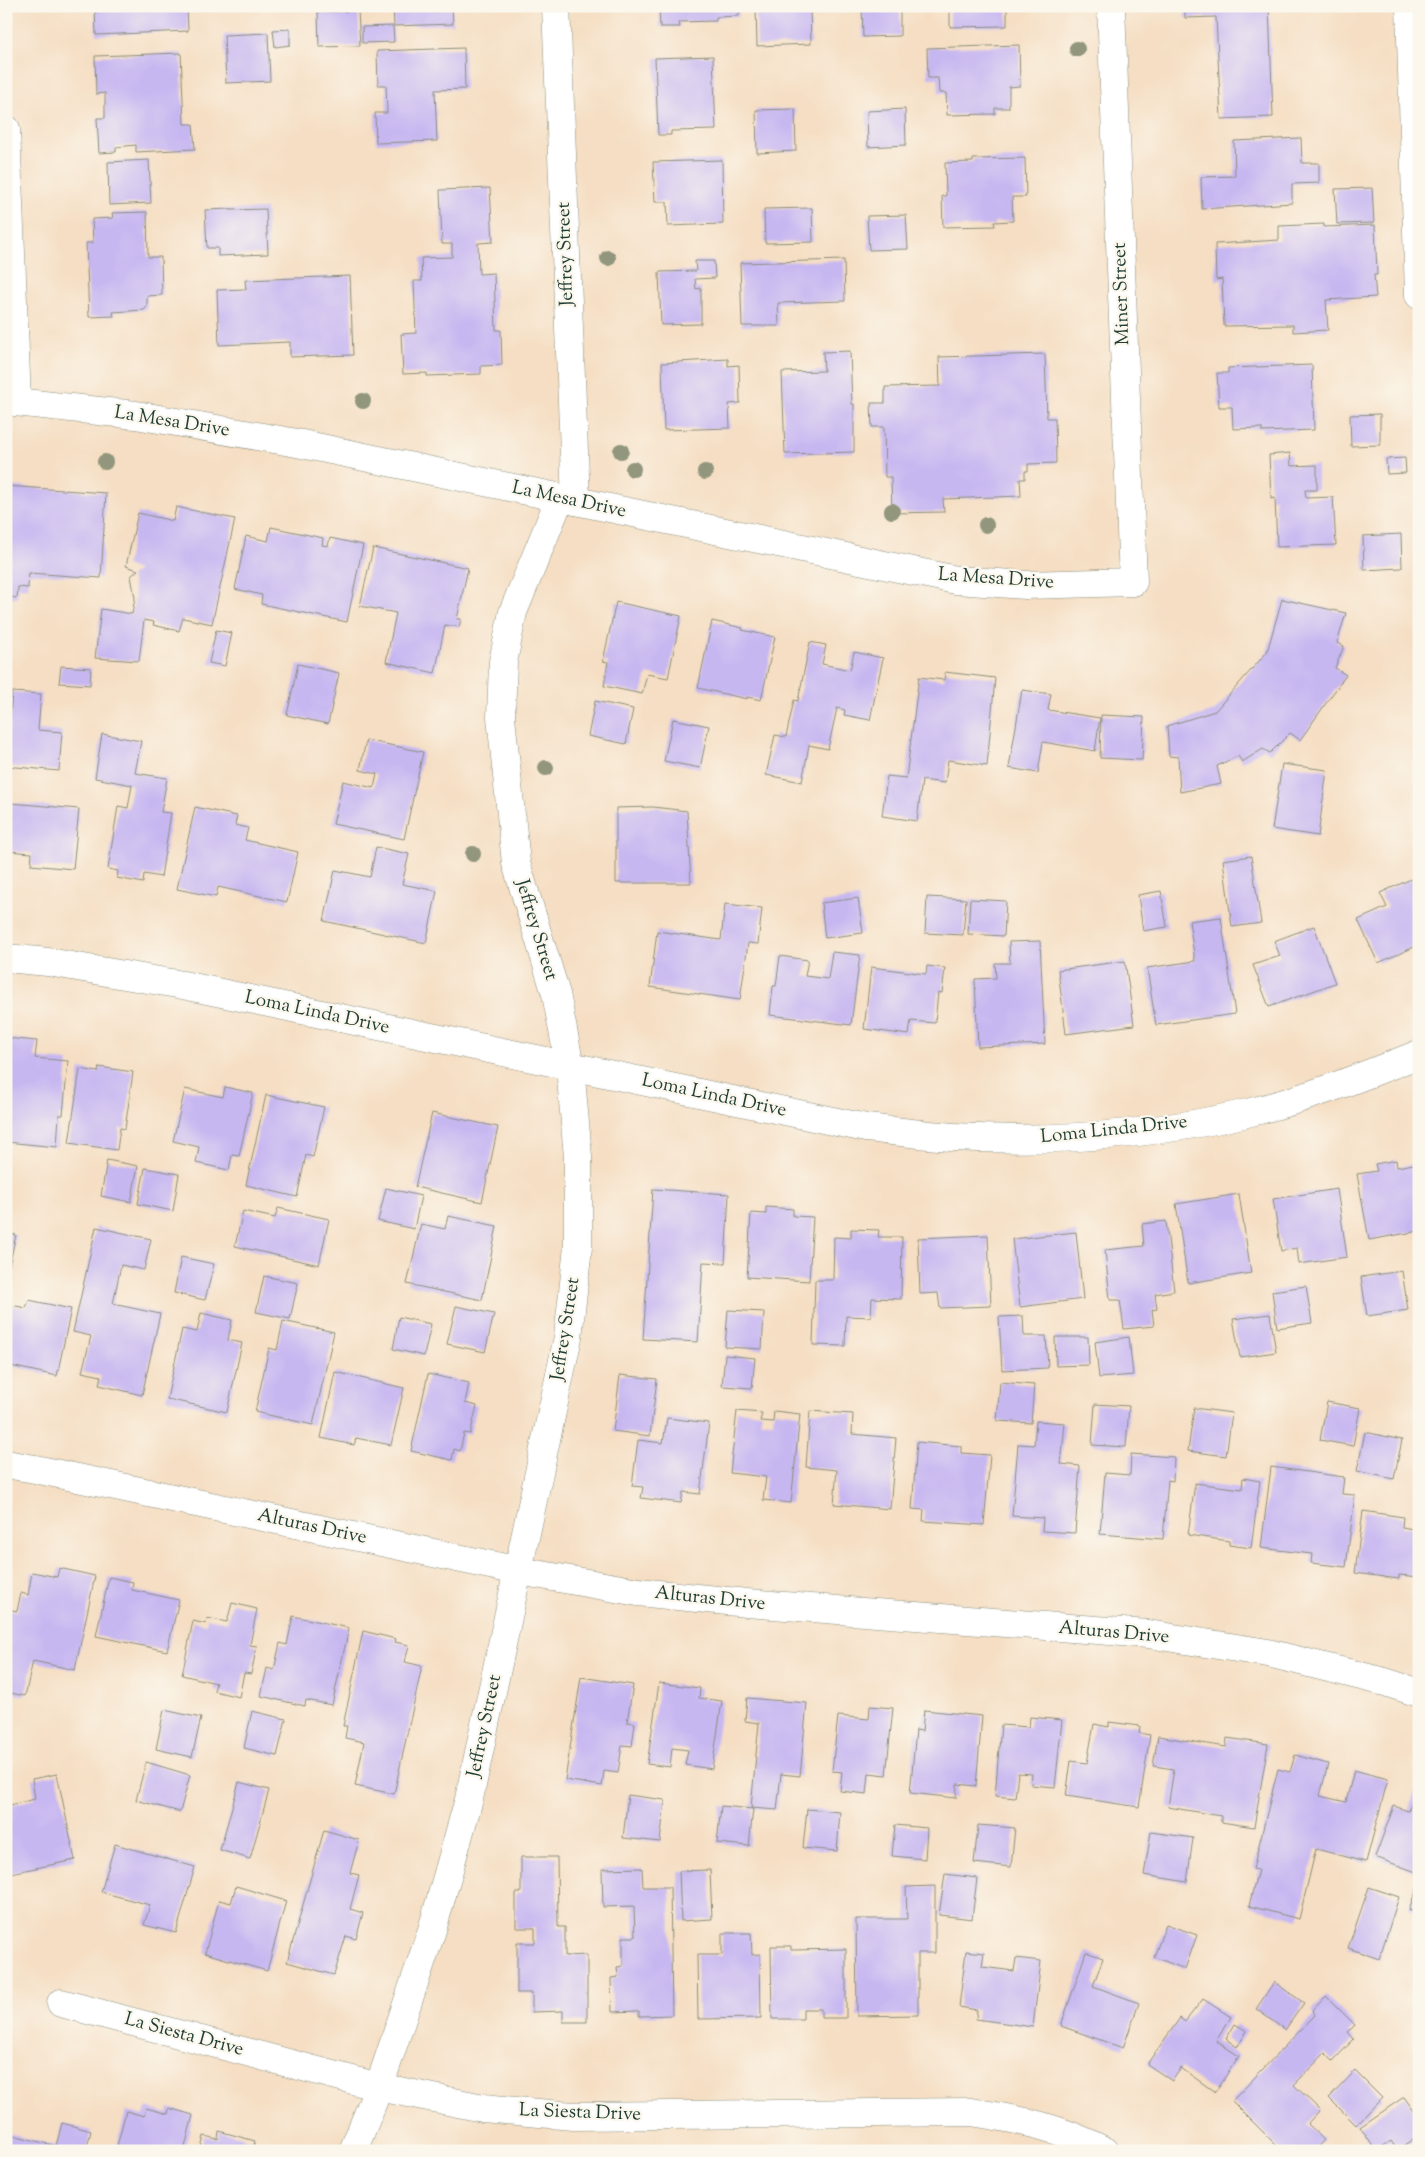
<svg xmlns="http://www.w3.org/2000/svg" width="1425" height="2157" font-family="'Sorts Mill Goudy',serif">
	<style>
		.building { fill: #c7b7f1 }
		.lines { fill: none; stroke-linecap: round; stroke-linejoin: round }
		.minor-casing { stroke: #8a8e7c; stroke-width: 29 }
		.minor { stroke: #fff; stroke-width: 28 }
		.tree { fill: #91967c }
		.labels { text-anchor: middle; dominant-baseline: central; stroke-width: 4.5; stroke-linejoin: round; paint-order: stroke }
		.street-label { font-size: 19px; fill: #1f3d34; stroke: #fbf7ec }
	</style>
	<rect width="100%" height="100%" fill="#fbf7ec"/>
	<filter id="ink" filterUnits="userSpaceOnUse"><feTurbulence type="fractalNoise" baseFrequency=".02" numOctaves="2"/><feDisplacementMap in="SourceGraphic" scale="10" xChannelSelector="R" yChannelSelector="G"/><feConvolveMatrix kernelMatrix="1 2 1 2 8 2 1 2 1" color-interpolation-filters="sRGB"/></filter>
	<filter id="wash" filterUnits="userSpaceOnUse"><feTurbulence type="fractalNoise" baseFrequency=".0096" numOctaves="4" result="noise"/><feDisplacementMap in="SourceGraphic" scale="20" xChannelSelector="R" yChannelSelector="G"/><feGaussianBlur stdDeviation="1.12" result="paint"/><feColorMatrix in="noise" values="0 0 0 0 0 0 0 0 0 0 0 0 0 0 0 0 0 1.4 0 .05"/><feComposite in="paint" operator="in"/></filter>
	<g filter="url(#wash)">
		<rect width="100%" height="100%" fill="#f5dec3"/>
		<g id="blocks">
			<g class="building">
				<path d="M95 6H187L188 31 96 35Z"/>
				<path d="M393 6H452L453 24 394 26Z"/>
				<path d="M659 6H739V16L716 17V21L679 22 680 27H660Z"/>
				<path d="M862 6H900V36L863 37Z"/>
				<path d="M918 6H1007V26L950 27V10H918Z"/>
				<path d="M1185 6H1269L1273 117 1221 119 1216 17 1185 18Z"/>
				<path d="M810 7 811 44 757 46 756 9Z"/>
				<path d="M358 11 360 46 319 47 318 12Z"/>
				<path d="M393 26 394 42 362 43V27Z"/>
				<path d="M290 29V45L275 47 273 30Z"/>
				<path d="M268 33 270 81 226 83 224 35Z"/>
				<path d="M1019 45 1020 86 1009 87V108H995V114L947 115 946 93H939L938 78H928L927 48Z"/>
				<path d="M464 48 465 89 435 90 437 141 376 143 375 113H387L386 85H378L377 51Z"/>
				<path d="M181 53 184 124H193L195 149 136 152V145L116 147V152L99 153 97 118H105V93L96 94 95 56Z"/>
				<path d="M713 56 716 130 671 131V135H658L655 58Z"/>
				<path d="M795 109 796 151 757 153 756 110Z"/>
				<path d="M905 109 906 145 868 147 867 111Z"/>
				<path d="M1301 138 1302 163H1319V183L1292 184V203L1202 209 1201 177 1235 176 1234 141Z"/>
				<path d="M1025 158 1026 197H1012L1013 221 994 222 995 226 943 227 942 196H946L945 163 973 162V159Z"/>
				<path d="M149 160 151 203 109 205 108 162Z"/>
				<path d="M722 160 723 224 668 226 667 202H655L653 162Z"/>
				<path d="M490 188 493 242 478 243 479 274 494 273 496 330H501L502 365 481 366V374L427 376V373L403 374 401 334 416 333 414 281H422L421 258 452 257V244H442L440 190Z"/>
				<path d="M1372 188 1374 223 1337 224 1335 189Z"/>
				<path d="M812 208 813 242 765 243 764 209Z"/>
				<path d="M230 209V210L266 209 268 254 218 256V248H207L205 210Z"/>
				<path d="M147 212 148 257H161L162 295 147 296V307L144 310 113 312 114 316 89 317 86 243H93L92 219 113 218 112 213Z"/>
				<path d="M906 215 908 249 869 250 867 216Z"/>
				<path d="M1324 224V227L1375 225 1377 275H1374L1376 297 1326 300 1328 330 1293 332V325L1224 326 1222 279 1216 280 1215 244 1279 240V226Z"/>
				<path d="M844 260 845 301 778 303 779 326H742L740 263Z"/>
				<path d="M695 261H714L715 278 695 279 696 289 701 288V324L661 325 659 272 696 271Z"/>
				<path d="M350 276 353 355 290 357V342L219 345 217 290 246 289 245 280Z"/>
				<path d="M850 351 852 404H854V452L785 454 782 372 824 371 823 352Z"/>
				<path d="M1045 354 1047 418H1055L1056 463 1028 464V471H1025V479H1020L1021 496 943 499 944 512 892 513 891 477H885L884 427H872L871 403H885V387L940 386 939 357Z"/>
				<path d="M728 359V366L739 365 740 403 729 404 730 428 664 430 662 363Z"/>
				<path d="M1312 365 1314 430 1262 432V428L1233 429 1232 407H1219L1217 373H1228V368Z"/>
				<path d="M1380 414V445L1351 446 1350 415Z"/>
				<path d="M1290 453 1291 466 1317 465V490H1305L1306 498 1333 497 1336 545 1277 547 1275 498 1271 499 1269 455Z"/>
				<path d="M1405 458 1406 473 1387 474 1386 459Z"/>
				<path d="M6 486 106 493 101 578 29 573 28 588 18 587 17 598 10 597 8 626Z"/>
				<path d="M176 507 235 519 212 624 183 618 179 631 153 625 154 622 144 620 139 661 95 658 101 609 132 614 135 598 131 576 138 570 126 566 138 513 173 521Z"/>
				<path d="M271 527 323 538 322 545 328 546 330 538 363 545 347 622 261 604 262 595 235 589 246 536 268 541Z"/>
				<path d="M1401 534 1402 568 1364 570 1363 536Z"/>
				<path d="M373 548 468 568 457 619H461L459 627 445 625 435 673 386 662 396 613 360 606Z"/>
				<path d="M1282 599 1346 613 1337 643 1344 646 1335 668 1346 675 1300 740 1290 733 1270 753 1263 749 1242 762 1238 756 1217 766 1221 784 1180 792 1178 757 1169 756 1167 726 1215 711 1267 652Z"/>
				<path d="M616 602 681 616 668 678 647 674 642 694 604 686 608 662 603 661Z"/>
				<path d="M712 621 743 628 742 630 775 637 761 700 747 697V699L698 688Z"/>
				<path d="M216 630 232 633 225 666 209 663Z"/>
				<path d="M810 642 826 645 822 664 850 670 854 652 883 658 870 720 844 715 845 710 837 708 828 749 809 745 802 782 766 775 775 735 786 737 794 700 798 701Z"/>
				<path d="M298 664 339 673 328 724 287 715Z"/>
				<path d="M61 666 91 668 90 685 59 683Z"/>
				<path d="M945 672 995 678 987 766 948 760 945 783 922 780 917 821 882 816 887 776 906 778 919 677 944 680Z"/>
				<path d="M1022 690 1051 694 1048 710 1100 718 1095 751 1043 742 1038 773 1009 768Z"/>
				<path d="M12 692 41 694 38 730 62 732 59 771 6 766V726L9 727Z"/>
				<path d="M595 701 633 709 626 744 588 736Z"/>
				<path d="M1101 715 1144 717 1142 760 1100 758Z"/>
				<path d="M673 719 709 726 700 768 664 761Z"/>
				<path d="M102 734 141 741 135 773 167 778 161 812 171 813 161 877 144 874 143 883 117 878 118 871 108 869 118 806 128 808 132 785 95 778Z"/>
				<path d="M366 740 423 752 404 839 333 824 343 781 374 788 377 774 360 770Z"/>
				<path d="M1282 764 1327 770 1318 836 1272 829Z"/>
				<path d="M11 803 79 809 73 869 31 865 32 853 7 851Z"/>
				<path d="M195 807 237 816 235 825 248 828 245 840 298 852 287 902 218 887 216 897 177 889Z"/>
				<path d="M653 807 687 811 691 883H616V808Z"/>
				<path d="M376 847 409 854 402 884 437 891 426 943 324 921 335 870 370 877Z"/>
				<path d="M1251 856 1261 923 1232 927 1223 860Z"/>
				<path d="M1411 879 1417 891 1419 890V945L1378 963 1358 920 1387 907 1380 893Z"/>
				<path d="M1161 891 1167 927 1143 931 1138 895Z"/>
				<path d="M927 897 966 899 963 935 925 933Z"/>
				<path d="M858 898 863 933 825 938 821 903Z"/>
				<path d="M970 899 1006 901 1004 936 968 934Z"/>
				<path d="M725 904 762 908 758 944 748 943 740 1000 650 987 657 931 721 940Z"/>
				<path d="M1221 917 1235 1014 1156 1025 1147 968 1195 961 1189 921Z"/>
				<path d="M1314 926 1335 983 1269 1007 1253 965 1280 956 1274 941Z"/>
				<path d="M1040 941 1045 1044 978 1047 975 979 996 978 995 963H1010L1009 942Z"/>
				<path d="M832 952 860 955 851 1025 770 1015 773 986H776L780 956 808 960 805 976 828 979Z"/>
				<path d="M1125 961 1134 1025 1066 1034 1058 970Z"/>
				<path d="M927 966 945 968 942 993 938 992 935 1023 911 1021 909 1035 864 1029 871 967 926 974Z"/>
				<path d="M6 1038 37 1041 35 1058 68 1061 63 1115H59L57 1147 6 1142Z"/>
				<path d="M99 1067 133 1072 125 1129 120 1128 117 1150 69 1143 80 1069 98 1072Z"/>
				<path d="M225 1087 253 1093 239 1156 232 1155 229 1170 196 1163 199 1147 173 1141 185 1089 223 1097Z"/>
				<path d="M266 1095 324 1107 313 1157 306 1155 297 1197 246 1185Z"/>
				<path d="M432 1113 498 1127 482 1202 415 1187Z"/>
				<path d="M107 1160 138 1166 131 1202 101 1196Z"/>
				<path d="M1396 1160 1397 1167 1419 1163V1231L1369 1240 1357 1174 1377 1171 1375 1164Z"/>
				<path d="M145 1168 179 1174 173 1211 138 1204Z"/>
				<path d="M386 1188 421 1196 414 1229 378 1221Z"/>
				<path d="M653 1189 729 1194 725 1263 703 1262 698 1342 643 1339Z"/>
				<path d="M1337 1189 1347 1257 1299 1264 1297 1248 1281 1251 1273 1199Z"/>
				<path d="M1239 1194 1251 1273 1188 1283 1176 1204Z"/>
				<path d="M766 1207 793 1209V1216L813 1217 809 1281 747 1277 751 1213 766 1214Z"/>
				<path d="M278 1208 329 1219 319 1265 235 1246 243 1211 275 1218Z"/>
				<path d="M448 1216 497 1226 482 1300 407 1284 421 1224 445 1229Z"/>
				<path d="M1166 1221 1174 1291 1155 1294 1157 1309 1152 1310 1154 1326 1124 1329 1120 1300H1110L1105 1250 1144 1246 1142 1224Z"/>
				<path d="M96 1227 151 1239 144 1270 121 1265 113 1304 160 1314 142 1395 99 1385 101 1376 82 1372 91 1336 73 1332Z"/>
				<path d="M851 1229 879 1230 878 1237H902L901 1299 872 1298 871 1317 846 1316 845 1346 813 1345 815 1280H833L834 1237 851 1238Z"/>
				<path d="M1076 1232 1083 1299 1020 1307 1012 1239Z"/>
				<path d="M6 1233 16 1235 8 1271H6Z"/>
				<path d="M988 1235 991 1306 940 1308 938 1293 920 1294 918 1238Z"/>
				<path d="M181 1257 214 1264 205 1300 174 1293Z"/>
				<path d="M1402 1271 1408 1310 1367 1316 1361 1277Z"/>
				<path d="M264 1276 298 1283 290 1319 256 1312Z"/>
				<path d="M1306 1286 1312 1323 1277 1328 1272 1291Z"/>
				<path d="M29 1300 71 1309 57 1376 6 1365V1304L26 1308Z"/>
				<path d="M456 1306 494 1314 485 1352 447 1344Z"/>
				<path d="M728 1310 764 1312 762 1349 725 1347Z"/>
				<path d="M201 1313 232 1320 228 1340 242 1343 227 1412 167 1399 182 1329 197 1332Z"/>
				<path d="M1270 1314 1276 1352 1240 1357 1233 1319Z"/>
				<path d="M1023 1316 1024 1336H1046L1048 1368 1002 1370 999 1317Z"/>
				<path d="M399 1317 431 1324 424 1356 393 1349Z"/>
				<path d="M283 1321 334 1332 313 1425 255 1412 269 1348 277 1350Z"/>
				<path d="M1055 1337H1088L1089 1365 1056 1366Z"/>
				<path d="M1129 1337 1133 1375 1099 1378 1095 1342Z"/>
				<path d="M725 1355 755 1358 752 1388 722 1386Z"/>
				<path d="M335 1372 404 1388 391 1445 356 1438 354 1445 321 1438Z"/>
				<path d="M428 1374 469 1383 465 1403 477 1406 470 1434 464 1433 460 1451 454 1449 452 1460 411 1451Z"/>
				<path d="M620 1375 657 1379 650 1436 613 1431Z"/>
				<path d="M1000 1382 1034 1385 1031 1423 997 1421Z"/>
				<path d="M1327 1402 1360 1408 1353 1446 1320 1440Z"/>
				<path d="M1095 1404 1129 1406 1126 1447 1092 1445Z"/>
				<path d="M1194 1408 1232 1413 1226 1456 1188 1451Z"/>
				<path d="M737 1411 762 1413 760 1421 773 1422 774 1411 800 1414 791 1503 763 1500 766 1477 730 1473Z"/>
				<path d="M810 1411 853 1414 852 1434 896 1438 890 1509 834 1504 837 1470 806 1467Z"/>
				<path d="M667 1418 709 1423 700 1494 683 1492 681 1503 641 1498 643 1487 632 1486 638 1440 663 1443Z"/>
				<path d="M1036 1421 1065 1423 1061 1464 1080 1466 1075 1533 1042 1531 1043 1518 1012 1516 1018 1444 1034 1445Z"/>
				<path d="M1365 1432 1402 1440 1394 1479 1357 1471Z"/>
				<path d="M917 1442 961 1446V1453L990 1455 984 1525 923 1521 924 1510 912 1509Z"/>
				<path d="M1131 1454 1174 1457 1173 1481 1168 1480 1163 1539 1100 1534 1105 1473 1130 1475Z"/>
				<path d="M1271 1467 1344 1477 1342 1494 1355 1495 1346 1567 1311 1563 1312 1554 1261 1548Z"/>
				<path d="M1243 1478 1260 1481 1251 1548 1229 1545V1541L1188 1535 1195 1483 1242 1489Z"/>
				<path d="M1363 1511 1403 1517 1402 1527 1419 1530V1577L1399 1575V1579L1355 1573Z"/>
				<path d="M59 1568 95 1576 75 1670 33 1661 25 1696 6 1692 7 1609 17 1611 21 1593 28 1595 32 1572 57 1577Z"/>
				<path d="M109 1577 133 1582 132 1590 179 1600 167 1651 96 1636Z"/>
				<path d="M232 1603 257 1609 250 1645 257 1646 251 1674 244 1673 239 1697 214 1691 216 1683 182 1675 193 1621 206 1624 207 1618 227 1622Z"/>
				<path d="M293 1616 349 1628 332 1705 306 1700 305 1706 261 1696 267 1668 274 1670 280 1643 287 1645Z"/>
				<path d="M363 1631 396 1639 395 1642 409 1645 405 1662 422 1666 394 1794 355 1786 364 1742 345 1738 347 1726H343Z"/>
				<path d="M581 1677 633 1685 627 1722 635 1723 632 1746 622 1745 618 1773 604 1771 602 1786 565 1780Z"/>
				<path d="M659 1683 700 1688 699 1698 722 1701 712 1769 685 1765 688 1750 672 1748 670 1767 647 1764Z"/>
				<path d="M747 1698 807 1703 800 1776 781 1774 777 1810 751 1808 759 1723 745 1721Z"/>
				<path d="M870 1706 893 1708 886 1775 869 1773 867 1794 840 1791 842 1772 832 1771 838 1716 869 1719Z"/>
				<path d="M164 1710 201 1718 192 1757 156 1749Z"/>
				<path d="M924 1710 982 1716 976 1786 957 1784 956 1798 910 1793 916 1730 922 1731Z"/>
				<path d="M252 1711 286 1719 277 1756 244 1748Z"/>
				<path d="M1030 1717 1062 1720 1055 1787 1031 1785 1032 1774 1018 1773 1015 1798 995 1796 1001 1725 1029 1727Z"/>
				<path d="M1109 1722 1140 1726 1139 1733 1150 1735 1139 1807 1066 1796 1071 1761 1087 1763 1094 1724 1109 1727Z"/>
				<path d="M1158 1736 1226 1747 1227 1738 1268 1744 1254 1827 1221 1822V1816L1168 1807 1174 1769 1153 1766Z"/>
				<path d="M1295 1755 1328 1764 1320 1796 1346 1802 1354 1770 1388 1779 1366 1862 1316 1849 1299 1919 1249 1906 1258 1870 1253 1869 1278 1769 1290 1772Z"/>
				<path d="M146 1762 190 1775 180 1812 136 1800Z"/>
				<path d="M57 1774 75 1860 6 1874V1806L35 1799 32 1779Z"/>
				<path d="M239 1782 269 1790 250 1859 220 1850Z"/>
				<path d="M1416 1790 1419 1791V1873L1375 1857 1394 1806 1408 1811Z"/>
				<path d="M628 1795 665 1800 660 1842 623 1838Z"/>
				<path d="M721 1806 753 1809 749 1846 717 1843Z"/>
				<path d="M807 1809 840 1812 837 1851 803 1848Z"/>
				<path d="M895 1825 927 1828 925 1859 892 1856Z"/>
				<path d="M978 1825 1015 1828 1011 1867 974 1863Z"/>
				<path d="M324 1830 359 1840 350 1873 359 1875 350 1909 363 1913 356 1939 346 1936 334 1975 287 1962Z"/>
				<path d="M1151 1832 1193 1838 1187 1882 1144 1875Z"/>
				<path d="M115 1844 195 1867 176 1933 144 1925 150 1905 101 1892Z"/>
				<path d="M521 1857H557L558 1927H565V1956L587 1955V2022H563V2011L532 2012V1993H517V1943H535V1928H516V1893H521Z"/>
				<path d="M642 1868 643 1887H670L672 2015 639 2016V2011L612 2012 611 1978 618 1977 617 1967 623 1966V1937H635L634 1906 603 1907 602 1869Z"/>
				<path d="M710 1870 712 1919 681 1921 679 1871Z"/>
				<path d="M945 1874 977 1878 972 1919 939 1915Z"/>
				<path d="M1419 1883V1913L1409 1910Z"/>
				<path d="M236 1886 286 1901 267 1971 205 1953 219 1900 231 1903Z"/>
				<path d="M935 1886V1953H918V2015L857 2016 856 1919H907L906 1887Z"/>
				<path d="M1369 1887 1399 1897 1379 1959 1348 1948Z"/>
				<path d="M1166 1924 1197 1935 1185 1969 1154 1957Z"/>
				<path d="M722 1933H751L752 1955 760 1954 761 2018 698 2019 697 1955H722Z"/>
				<path d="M771 1946H791V1950L846 1949V2018H821V2009H803V2019H772Z"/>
				<path d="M966 1951 984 1953 982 1967 1014 1971 1016 1958 1041 1961 1033 2027 976 2019 977 2010 959 2007Z"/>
				<path d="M1086 1952 1103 1958 1093 1986 1139 2003 1123 2048 1061 2026Z"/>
				<path d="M1274 1982 1304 2003 1285 2030 1256 2009Z"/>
				<path d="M1326 1996 1355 2025 1348 2032 1354 2039 1333 2061 1325 2053 1294 2085 1320 2110 1307 2124 1324 2140 1314 2151H1282L1232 2101 1315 2015 1312 2011Z"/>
				<path d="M1203 1999 1231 2017 1216 2041 1239 2056 1215 2092 1181 2068 1172 2081 1147 2064 1180 2018 1185 2022Z"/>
				<path d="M1235 2024 1247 2031 1237 2047 1226 2039Z"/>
				<path d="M1355 2071 1382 2098 1356 2125 1329 2098Z"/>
				<path d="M1404 2097 1419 2118V2135L1397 2150 1391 2141 1376 2151 1360 2127Z"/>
				<path d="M146 2108 168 2114 169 2108 193 2115 184 2151H102L103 2146 116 2150 126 2111 144 2116Z"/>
				<path d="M62 2123 91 2131 86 2151H6L9 2134 56 2146Z"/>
				<path d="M219 2131 255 2141 252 2151H200L204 2136 218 2139Z"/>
			</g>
		</g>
	</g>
	<g filter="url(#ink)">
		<use href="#blocks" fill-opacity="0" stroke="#8a8e7c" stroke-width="1"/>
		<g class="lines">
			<g class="minor-casing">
				<g id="minor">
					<path d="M556 6 576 501"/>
					<path d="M1410 6 1419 295"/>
					<path d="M6 129 17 401"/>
					<path d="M6 401 136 415 297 443 956 580 1026 585 1133 582 1111 6"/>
					<path d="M6 958 48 962 183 985 866 1128C895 1131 924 1135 953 1137 1050 1142 1149 1136 1243 1114 1304 1100 1361 1077 1419 1054"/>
					<path d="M6 1464 35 1469 519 1571 638 1592 747 1603 1148 1634 1268 1653 1385 1682 1419 1693"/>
					<path d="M61 2003 379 2087 483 2108 573 2116 971 2112C1023 2120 1058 2127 1105 2151"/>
					<path d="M353 2151 379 2087 432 1930 469 1799 568 1337 578 1247V1157L570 1067 556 994 516 863 501 717 503 662 513 612 560 498"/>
				</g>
			</g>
			<use href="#minor" class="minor"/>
		</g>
		<g class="tree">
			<circle cx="1077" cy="49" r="8"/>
			<circle cx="608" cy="258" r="8"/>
			<circle cx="363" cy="401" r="8"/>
			<circle cx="621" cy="451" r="8"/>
			<circle cx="105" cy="462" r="8"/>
			<circle cx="633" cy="469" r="8"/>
			<circle cx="705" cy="472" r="8"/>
			<circle cx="892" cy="511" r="8"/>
			<circle cx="986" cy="525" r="8"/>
			<circle cx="546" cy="768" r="8"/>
			<circle cx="473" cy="854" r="8"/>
		</g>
	</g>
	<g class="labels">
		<g class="street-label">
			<text transform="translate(566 254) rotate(-92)">Jeffrey Street</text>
			<text transform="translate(1122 294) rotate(-92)">Miner Street</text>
			<text transform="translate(172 422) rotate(9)">La Mesa Drive</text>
			<text transform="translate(569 500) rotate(12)">La Mesa Drive</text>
			<text transform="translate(996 579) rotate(4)">La Mesa Drive</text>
			<text transform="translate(536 930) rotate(73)">Jeffrey Street</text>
			<text transform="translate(317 1013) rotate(12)">Loma Linda Drive</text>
			<text transform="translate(714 1096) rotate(12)">Loma Linda Drive</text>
			<text transform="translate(1114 1130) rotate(-6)">Loma Linda Drive</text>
			<text transform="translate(566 1329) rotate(-81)">Jeffrey Street</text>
			<text transform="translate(312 1527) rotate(12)">Alturas Drive</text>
			<text transform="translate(710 1599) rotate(6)">Alturas Drive</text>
			<text transform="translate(1114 1633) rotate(5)">Alturas Drive</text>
			<text transform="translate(485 1726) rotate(-78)">Jeffrey Street</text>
			<text transform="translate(184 2035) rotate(15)">La Siesta Drive</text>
			<text transform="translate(580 2113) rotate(2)">La Siesta Drive</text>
		</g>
	</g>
	<rect width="1425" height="2157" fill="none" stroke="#fbf7ec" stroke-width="25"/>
</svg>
